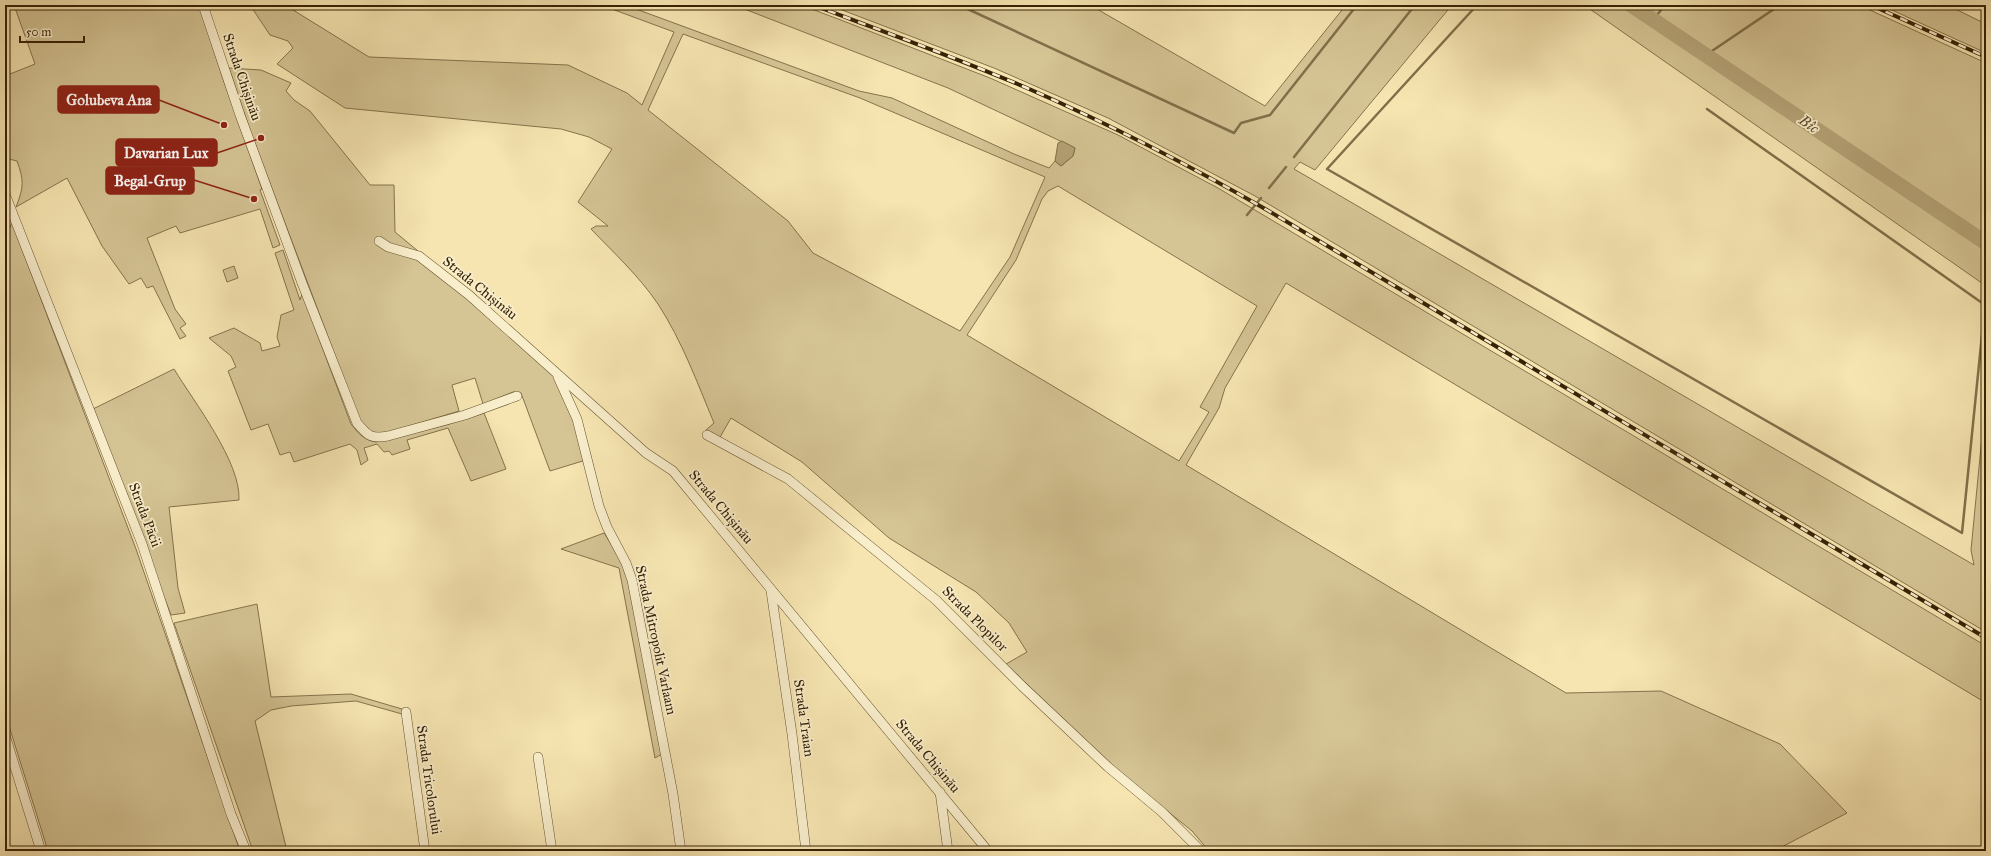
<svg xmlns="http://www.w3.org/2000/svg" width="1991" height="856" font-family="'IM FELL Great Primer',serif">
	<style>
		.green { fill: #d5c494; stroke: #86734c; fill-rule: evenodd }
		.water { fill: #b5a377; stroke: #826f49 }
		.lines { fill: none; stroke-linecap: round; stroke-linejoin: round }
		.stream { stroke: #826f49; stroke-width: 2.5 }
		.river { stroke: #b5a377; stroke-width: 15 }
		.street-casing { stroke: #665330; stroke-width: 10 }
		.street { stroke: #f9eecc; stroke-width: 9 }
		.rail-casing { stroke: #362205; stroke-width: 4 }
		.rail { stroke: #f9eecc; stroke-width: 2.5; stroke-dasharray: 8; stroke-linecap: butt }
		.labels { text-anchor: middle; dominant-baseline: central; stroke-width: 3.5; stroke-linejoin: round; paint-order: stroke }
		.street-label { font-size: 14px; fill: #362205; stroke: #f9eecc }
		.water-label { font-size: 15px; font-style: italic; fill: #624f2d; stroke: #f9eecc }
		.leader { fill: none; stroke: #8f2418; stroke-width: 1.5 }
		.callout-dot { fill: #8f2418; stroke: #f9eecc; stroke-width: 1.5 }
		.callout { fill: #8f2418; stroke: #8f2418; stroke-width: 1.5 }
		.callout-label { font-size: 15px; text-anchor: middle; font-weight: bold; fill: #fff }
	</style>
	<rect width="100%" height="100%" fill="#f6e5b1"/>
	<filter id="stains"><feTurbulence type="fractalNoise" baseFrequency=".005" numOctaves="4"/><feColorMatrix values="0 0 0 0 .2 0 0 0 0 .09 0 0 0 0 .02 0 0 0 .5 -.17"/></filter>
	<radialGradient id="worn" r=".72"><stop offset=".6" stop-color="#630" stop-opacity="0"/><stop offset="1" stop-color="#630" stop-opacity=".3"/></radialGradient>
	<g class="green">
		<path d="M14 5H199L223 79 262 189 260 190 280 245 273 248 260 209 180 233 176 226 147 238 175 309 186 324 180 328 186 336 180 339 153 286 147 288 141 278 129 284 102 246 67 178 16 207C24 187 24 180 17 161L5 158V76L35 64Z"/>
		<path d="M250 5H285L369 57 568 65 627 93 642 105 674 32 601 5H625L859 91 892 98 1014 154 1049 168 1055 161 1061 166 1073 156 1075 148 948 88 734 5H801L846 22 990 78 1118 135 1218 188 1986 646V703L1286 283 1225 388 1219 408 1186 465 1566 693 1661 691 1780 744 1847 813 1774 851H1209L1192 831 1112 766 1006 664 1027 652 1009 623 976 592 889 538 802 462 731 418 719 439 706 430 714 423C697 382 682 341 658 304 639 276 614 253 591 229L596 226H608L578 202 612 149 589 137 561 129 345 108 277 64 293 48 288 41 270 35ZM683 34 860 98 1045 177 1010 257 960 331 813 253 788 221 648 110ZM1058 186 1257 306 1200 407 1209 412 1179 461 967 335 1016 260 1042 199 1048 191Z"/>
		<path d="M829 5H1090L1265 106 1346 5H1452L1315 170 1300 162 1294 169 1974 565 1971 550 1986 395V632L1255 196 1108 118 994 68Z"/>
		<path d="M1584 5H1859L1986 63V286Z"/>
		<path d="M1881 5H1947L1986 24V53Z"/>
		<path d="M229 68 261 70 291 83 286 91 294 100 310 111 370 185H394L395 232 418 251 419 259 511 335 555 377 576 422 586 460 550 471 521 393 513 392 483 404 475 378 452 385 459 411 386 433 375 434 361 424 251 133Z"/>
		<path d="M12 223 136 549 240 851H48L5 713V238Z"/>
		<path d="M283 250 300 300 302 294 351 424C359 434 364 440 376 442L446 425 484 413 506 469 471 481 448 428 407 440 410 449 392 455 389 451 384 452 377 444 364 448 368 460 361 465 357 450 350 444 294 462 290 452 280 455 268 424 251 430 228 371 236 367 231 356 209 338 234 328 260 343 262 351 280 346 277 337 281 315 294 310 275 253Z"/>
		<path d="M234 266 238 278 227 282 223 270Z"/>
		<path d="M174 369C194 402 241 462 239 500L169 507 178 588 185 613 171 615 93 409Z"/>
		<path d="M604 533 623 563 629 579 662 754 655 758 619 568 561 549Z"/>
		<path d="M257 604 271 697 351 694 402 709V714L356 701 291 706 271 710 255 721 287 851H253L174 623Z"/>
	</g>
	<path class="water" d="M1062 141 1075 148 1073 156 1061 166 1055 161 1058 143Z"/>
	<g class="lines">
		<g class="stream">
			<path d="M959 5 1234 133 1241 123 1270 115 1357 5"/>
			<path d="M1477 5 1327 169 1962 533 1985 305 1707 109"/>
			<path d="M1653 20 1665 5"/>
			<path d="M1706 55 1780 5"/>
			<path d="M1294 157 1415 5"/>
			<path d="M1269 188 1286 167"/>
			<path d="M1247 215 1261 198"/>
		</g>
		<path class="river" d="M1631 5 1986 243"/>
		<g class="street-casing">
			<g id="street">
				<path d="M203 5 240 115 302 283 357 423C368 436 371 439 388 436L465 415 517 396"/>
				<path d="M5 194 142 544 231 814 246 851"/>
				<path d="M379 241 388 247 419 256 469 295 646 453 673 471 988 851"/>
				<path d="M558 377 577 419 599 506 607 527 626 563 632 580 673 794 681 851"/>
				<path d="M707 435 788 479 936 600 1022 686 1108 767 1162 812 1201 851"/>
				<path d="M771 591 792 734 806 851"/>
				<path d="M406 712 425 851"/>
				<path d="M5 735 41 851"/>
				<path d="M538 757 552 851"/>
				<path d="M940 792 948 851"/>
			</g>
		</g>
		<use href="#street" class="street"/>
		<g class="rail-casing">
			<g id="rail">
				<path d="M813 5C885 32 957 58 1027 88 1109 124 1189 165 1267 210L1986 638"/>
				<path d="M1871 5 1986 57"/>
			</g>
		</g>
		<use href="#rail" class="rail"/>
	</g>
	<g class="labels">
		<g class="street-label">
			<text transform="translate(242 77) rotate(71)">Strada Chișinău</text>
			<text transform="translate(480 288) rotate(39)">Strada Chișinău</text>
			<text transform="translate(721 507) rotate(50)">Strada Chișinău</text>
			<text transform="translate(145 515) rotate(69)">Strada Păcii</text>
			<text transform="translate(975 619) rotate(45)">Strada Plopilor</text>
			<text transform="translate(656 640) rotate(78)">Strada Mitropolit Varlaam</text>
			<text transform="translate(804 718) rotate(82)">Strada Traian</text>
			<text transform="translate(928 756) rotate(50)">Strada Chișinău</text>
			<text transform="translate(429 780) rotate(82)">Strada Tricolorului</text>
		</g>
		<g class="water-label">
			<text transform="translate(1809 124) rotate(34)">Bîc</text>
		</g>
	</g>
	<path class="leader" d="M224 125L159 100M261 138L217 153M254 199L194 180"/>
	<g class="callout-dot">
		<circle cx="224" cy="125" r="4"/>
		<circle cx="261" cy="138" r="4"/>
		<circle cx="254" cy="199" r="4"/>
	</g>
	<g class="callout">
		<rect x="58" y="86" width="101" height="27" rx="4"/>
		<rect x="116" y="139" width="101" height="27" rx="4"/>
		<rect x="106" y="167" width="88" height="27" rx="4"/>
	</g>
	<g class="callout-label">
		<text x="109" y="105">Golubeva Ana</text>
		<text x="166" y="158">Davarian Lux</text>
		<text x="150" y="186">Begal-Grup</text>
	</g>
	<rect width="1991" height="856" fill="none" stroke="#f6e5b1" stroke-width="20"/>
	<rect x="6" y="6" width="1979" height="844" fill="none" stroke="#362205" stroke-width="2"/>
	<rect x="10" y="10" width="1971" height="836" fill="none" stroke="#362205"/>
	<path d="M20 36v6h64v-6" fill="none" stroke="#362205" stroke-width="2"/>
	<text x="26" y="36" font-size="12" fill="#362205" stroke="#f9eecc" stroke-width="3" paint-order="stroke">50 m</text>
	<rect width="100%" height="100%" filter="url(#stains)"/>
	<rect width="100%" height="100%" fill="url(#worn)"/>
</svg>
